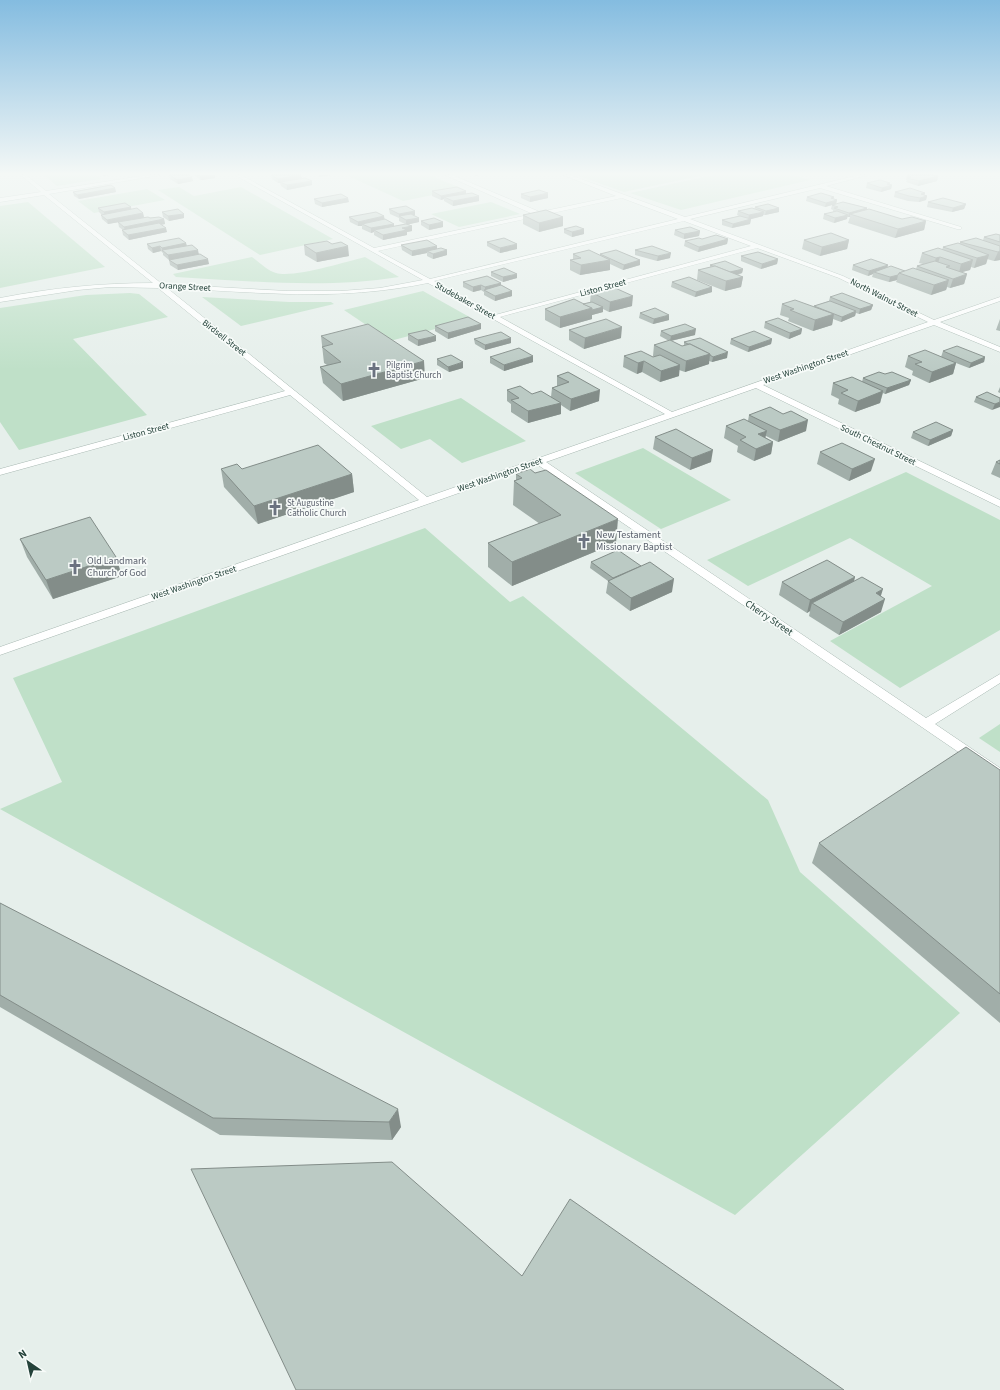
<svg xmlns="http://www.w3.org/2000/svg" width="1000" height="1390" font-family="'Source Sans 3',sans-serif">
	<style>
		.green { fill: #bfe0c8 }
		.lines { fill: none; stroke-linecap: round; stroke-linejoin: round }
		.minor-casing { stroke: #a8b8b2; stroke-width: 1 }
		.minor { fill: #fff; fill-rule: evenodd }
		.wall { fill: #a1aea9 }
		.shaded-wall { fill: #838d89 }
		.building { fill: #bbcac4; stroke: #838d89 }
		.labels { text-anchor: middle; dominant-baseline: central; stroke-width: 3.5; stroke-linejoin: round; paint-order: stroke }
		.far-street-label { font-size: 9px; fill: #24423a; stroke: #f7fbf9 }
		.far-worship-label { font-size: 9px; fill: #5b616d; stroke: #f7fbf9; text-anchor: start }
		.worship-label { font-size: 10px; fill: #5b616d; stroke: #f7fbf9; text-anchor: start }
		.street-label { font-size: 10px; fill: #24423a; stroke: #f7fbf9 }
	</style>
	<rect width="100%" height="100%" fill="#e6efeb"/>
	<g class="green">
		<path d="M44 175H97L101 179 57 186Z"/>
		<path d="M346 175H429L463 189 403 201Z"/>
		<path d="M576 175H704L624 192Z"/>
		<path d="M713 175H793L810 180 681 210 630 193Z"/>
		<path d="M179 187 194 196 241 187 333 239 260 255 158 190Z"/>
		<path d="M147 189 165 200 94 213 78 201Z"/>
		<path d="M28 202 105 267 0 288V206Z"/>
		<path d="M491 202 520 214 459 227 431 214Z"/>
		<path d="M252 257C259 262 268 271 276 273 294 278 345 262 365 257L399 277C325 289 251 281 176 277L173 274Z"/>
		<path d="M423 291 473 319 390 341 344 310Z"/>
		<path d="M130 293 139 294 168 317 73 339 147 415 19 450 0 422V308L86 295Z"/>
		<path d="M202 297 289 302H331L334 304 241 326Z"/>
		<path d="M461 398 526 441 462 463 430 439 401 449 371 426Z"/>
		<path d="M643 448 731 500 661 529 575 473Z"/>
		<path d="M906 472 1000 520V630L900 688 830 641 932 586 850 538 748 586 707 560Z"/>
		<path d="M425 528 510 602 523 596 768 800 800 872 960 1013 735 1215 0 809 62 782 13 678Z"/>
		<path d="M1000 724V752L979 738Z"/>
	</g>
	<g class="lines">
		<g class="minor-casing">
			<path id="minor" d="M21 175H26L46 191 148 175H160L49 194 162 284 287 291H341L380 288 423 280 235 175H241L374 248 533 214 445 175H452L540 212 616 196 563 175H570L685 217 859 175H868L826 186 961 227V229H957L820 188 690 219 843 276 934 320 1000 297V301L940 322 1000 347V352L934 325 763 385 1000 500V507L756 388 546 462 926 718 1000 674V683L935 724 1000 768V779L995 777 538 465 0 655V647L419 500 290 395 0 475V469L285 391 158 288 110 287 78 290 0 302V298C51 288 101 283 153 283L44 195 0 202V198L41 192ZM622 198 678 219 430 279 378 251ZM684 221 751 246 495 315 434 281ZM757 248 839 278 928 322 672 412 500 317ZM428 283 665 414 427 497 167 288C257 292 337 302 428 283Z"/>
		</g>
		<use href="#minor" class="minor"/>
	</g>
	<g class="wall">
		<path d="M169 175 193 181 178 184 170 179Z"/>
		<path d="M195 175H215V178L201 180 195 176Z"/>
		<path d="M271 175H301L302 178 312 185 287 190 281 186 280 183H278L272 179Z"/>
		<path d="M907 176H938L937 181 918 186 906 182 907 180H906Z"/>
		<path d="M867 183 889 184 892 185 891 189 881 192 866 188Z"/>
		<path d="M115 188 116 192 79 199 74 196 73 192Z"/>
		<path d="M432 191H466V194L479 201 453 206 444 201V199L441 200 432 196Z"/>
		<path d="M895 192 925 193 924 195 927 196 926 200 919 202 908 201 894 197Z"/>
		<path d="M521 194 548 198 530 202 521 198Z"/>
		<path d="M807 197 833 199 837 200 836 204 867 208V210L902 219 926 221 924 230 895 238 848 223 850 217H847V219L834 223 823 219 824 214 833 212V210L831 209 832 205 825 207 806 201Z"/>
		<path d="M314 199 349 202 322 207 315 204Z"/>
		<path d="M928 202 966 204 964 209 952 212 927 207Z"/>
		<path d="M755 207 779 208V212L765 215H763V216L750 219H751L750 224 732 228 722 225V220L739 216 737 215 738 211 754 209Z"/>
		<path d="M98 208 131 209 143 213 144 217 164 219 165 224 161 225 167 232 129 240 123 235 122 230H123L119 227 118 222 108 224 102 219 101 215H102L99 212Z"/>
		<path d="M389 209 415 211V215H414L419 222 408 224 412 226V231L407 232V235L383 240 374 235V232L371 233 362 229V226H358L350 222 349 217 385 219 394 224V226L405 224 399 221V218L390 214Z"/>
		<path d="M162 212 184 214V218L169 221 163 217Z"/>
		<path d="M523 215 563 217V226L539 232 523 224Z"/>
		<path d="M421 221 443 222V227L429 230 421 225Z"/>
		<path d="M564 229H584V234L572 237 564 233Z"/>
		<path d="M675 230 700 231 699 236 684 239 674 235Z"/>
		<path d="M1000 235V260L994 261 987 259 986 264 974 268 971 267 970 270 961 272 967 274 964 284 950 288 947 287 946 290 931 295 896 282 897 280 889 282 872 277 873 274 868 276 852 270 853 265 887 267 905 271 916 269 917 266 923 264 919 263 922 253 942 250 943 247 960 244V242L983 240 984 237Z"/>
		<path d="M702 239H728L727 244 698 252 684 246 685 241Z"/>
		<path d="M804 240H849L847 249 820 256 802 249Z"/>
		<path d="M487 242 517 249 500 253 487 246Z"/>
		<path d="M186 243 187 246 199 254 209 264 178 270 170 265 169 260 163 255V253L161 251 153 253 148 249 147 244Z"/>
		<path d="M304 245 349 256 317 262 305 255Z"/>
		<path d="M401 245 437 249 447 250V255L433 259 427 256V253L412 256 402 250Z"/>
		<path d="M635 250 670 258 657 261 635 255Z"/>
		<path d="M573 254 600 255V254L640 260V265L623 270 610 264V270L580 275 570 270V260H573Z"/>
		<path d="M741 256 778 259 777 264 761 269 741 261Z"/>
		<path d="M710 265 743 269 742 273 738 275 743 277 741 287 725 291 697 280 698 270 710 267Z"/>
		<path d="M491 272 517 278 503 282 491 276Z"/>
		<path d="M463 282 501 285 512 291V296L495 301 484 295V292L481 290 473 292 463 287Z"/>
		<path d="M672 282 712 287V292L695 297 671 287Z"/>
		<path d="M591 292 632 306 609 312 603 309V312L592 315V319L560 328 545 320V309L583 304 590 302Z"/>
		<path d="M830 297 873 305 871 310 859 314 856 313 855 316 841 322 833 319 832 325 813 331 788 321 789 318 780 315 782 304 813 307 814 306 829 301Z"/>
		<path d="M640 313 669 320 653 324 639 318Z"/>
		<path d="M1000 319V331L996 330Z"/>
		<path d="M765 322 802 329 801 334 789 339 764 328Z"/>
		<path d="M481 324V329L448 339 435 331V326Z"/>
		<path d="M569 330 621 338 584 349 569 340Z"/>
		<path d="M661 331 695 335 671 341 682 346H684V342L727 358 712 362 709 361V364L685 372 679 370V376L660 382 642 372 637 374 623 367 624 356 654 357 653 356 654 345 669 341 660 336Z"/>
		<path d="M408 334 436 341 418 346 408 340Z"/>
		<path d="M321 336 425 378 343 401 323 383 320 367 327 365 324 363Z"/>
		<path d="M474 339 511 343 485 350 475 344Z"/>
		<path d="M731 339H772L771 344 748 352 730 344Z"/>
		<path d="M943 351 985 357 984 362 969 368 956 363 953 374 929 383 912 375 913 371 905 367 908 356 941 357Z"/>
		<path d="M490 357 533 362 504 371 490 363Z"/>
		<path d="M437 359 463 368 449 372 437 365Z"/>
		<path d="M568 372 599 401 570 411 561 405V414L528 423 511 412V404L507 401V390L551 397 552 388 557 386V376Z"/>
		<path d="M885 374 911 380 909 385 885 394 883 393 880 403 855 412 838 404 839 399 831 395 833 383 862 382 863 378Z"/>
		<path d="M1000 387V393L998 392Z"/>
		<path d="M976 397 1000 398 992 410 974 402Z"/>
		<path d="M783 414 806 431 778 442 766 436 765 437 773 442 771 454 754 461 737 452 738 446 724 438 726 426 748 421 749 415Z"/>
		<path d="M953 430 951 436 928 446 911 438 913 432Z"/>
		<path d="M655 437 711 462 690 470 653 449Z"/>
		<path d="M820 452 871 471 849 481 817 464Z"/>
		<path d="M1000 460V478L991 474 996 462Z"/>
		<path d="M221 469 352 474 354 492 258 524 224 487Z"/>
		<path d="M516 474 616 543 512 586 488 567V543L540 524 513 505 514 481 516 480Z"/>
		<path d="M20 539 122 576 53 599 27 557Z"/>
		<path d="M591 562 672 592 630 611 606 593 608 581 590 568Z"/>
		<path d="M855 577 854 581 881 596V612L839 635 809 616 810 611 807 613 779 595 782 582Z"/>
		<path d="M1000 770V1023L812 863 819 843Z"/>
		<path d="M0 903 401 1127 392 1140 220 1135 0 1007Z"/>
	</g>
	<g class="shaded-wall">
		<path d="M102 175H111L103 176Z"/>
		<path d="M204 175H215V178L201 180 200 176Z"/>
		<path d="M301 175 302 179 280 182V183H278V179Z"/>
		<path d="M319 175H332L319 177Z"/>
		<path d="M474 175H482L475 176Z"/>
		<path d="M938 176 937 181 918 186 919 181Z"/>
		<path d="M192 177 193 181 178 184 177 180Z"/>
		<path d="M312 181V185L287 190V185Z"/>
		<path d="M890 183 889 186 892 185 891 189 881 192 882 188 887 184Z"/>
		<path d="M115 188 116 192 79 199 77 195Z"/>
		<path d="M466 191V195L444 197V199L441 200V196Z"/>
		<path d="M548 193V198L530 202V197Z"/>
		<path d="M925 193 924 196H927L926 200 919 202 921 194Z"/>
		<path d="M479 196V201L453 206V201Z"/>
		<path d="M834 197 833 201 837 200 836 204 832 205 825 207 826 203 831 198Z"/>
		<path d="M348 198 349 202 322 207V203Z"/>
		<path d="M966 204 964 209 952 212 953 208Z"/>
		<path d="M131 207 132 212 105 217 104 212Z"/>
		<path d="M779 208V212L765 215 766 211Z"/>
		<path d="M867 208 866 212 850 214V217H848L849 213Z"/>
		<path d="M415 211V215L402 218 399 216V214Z"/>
		<path d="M764 212 763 216 748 220 749 215Z"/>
		<path d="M143 213 144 218 108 224 107 220Z"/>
		<path d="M184 214V218L169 221 168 216Z"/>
		<path d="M848 215 847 219 834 223 835 218Z"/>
		<path d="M384 216 385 221 362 224V226H358V222Z"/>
		<path d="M563 217V226L539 232V223Z"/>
		<path d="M419 218V222L406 225V220Z"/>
		<path d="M164 219 165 224 125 231 124 227Z"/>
		<path d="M751 219 750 224 732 228 733 224Z"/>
		<path d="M926 221 924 230 895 238 898 229Z"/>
		<path d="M443 222V227L429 230V225Z"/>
		<path d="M394 224V228L374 230V232L371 233V228Z"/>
		<path d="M412 226V231L407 232V235L383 240V235L402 228Z"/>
		<path d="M166 228 167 232 129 240 128 235Z"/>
		<path d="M584 229V234L572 237V232Z"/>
		<path d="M700 231 699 236 684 239V234Z"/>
		<path d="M728 239 727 244 698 252 699 247Z"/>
		<path d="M849 240 847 249 820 256 822 247Z"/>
		<path d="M186 243 187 248 162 250 163 253 162 248Z"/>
		<path d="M517 244V249L500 253V248Z"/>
		<path d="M160 246 161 251 153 253 152 248Z"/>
		<path d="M348 246 349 256 317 262 316 253Z"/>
		<path d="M437 246V251H427V253L412 256V251Z"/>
		<path d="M198 250 199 255 169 260 168 255Z"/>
		<path d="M447 250V255L433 259V254Z"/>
		<path d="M1000 251V260L994 261 998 252Z"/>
		<path d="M671 253 670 258 657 261 658 256Z"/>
		<path d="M989 255 986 264 974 268 977 258Z"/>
		<path d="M940 257 937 266 933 268 936 258Z"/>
		<path d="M208 259 209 264 178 270 177 265Z"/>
		<path d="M778 259 777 264 761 269 762 264Z"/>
		<path d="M610 260V270L580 275 581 265Z"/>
		<path d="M640 260V265L623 270 624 265Z"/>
		<path d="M973 260 970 270 959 273 961 264Z"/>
		<path d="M888 265 887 270 874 272 873 274 868 276 869 271Z"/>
		<path d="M743 269 742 273 727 277 728 272Z"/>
		<path d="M517 274V278L503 282V277Z"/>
		<path d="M967 274 964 284 950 288 953 279Z"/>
		<path d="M898 275 897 280 889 282 890 277Z"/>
		<path d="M743 277 741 287 725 291 726 281Z"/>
		<path d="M949 280 946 290 931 295 934 285Z"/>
		<path d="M501 283V288L485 290V287Z"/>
		<path d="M481 285V290L473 292V287Z"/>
		<path d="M712 287V292L695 297 696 292Z"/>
		<path d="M512 291V296L495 301V296Z"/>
		<path d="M633 296 632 306 609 312 610 302Z"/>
		<path d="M873 305 871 310 859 314 860 309Z"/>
		<path d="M603 307V312L592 315V319L560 328V317L592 308Z"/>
		<path d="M856 311 855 316 841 322 842 317Z"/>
		<path d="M834 314 832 325 813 331 815 320Z"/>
		<path d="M669 315V320L653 324 654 319Z"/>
		<path d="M481 324V329L448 339V333Z"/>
		<path d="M622 327 621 338 584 349 585 338Z"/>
		<path d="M696 329 695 335 670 341 671 336Z"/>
		<path d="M802 329 801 334 789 339 790 333Z"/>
		<path d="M436 336V341L418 346V340Z"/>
		<path d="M511 338V343L485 350V345Z"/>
		<path d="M772 339 771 344 748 352 749 347Z"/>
		<path d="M728 352 727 358 712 362 713 357Z"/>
		<path d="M710 354 709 364 685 372 686 361Z"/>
		<path d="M533 356V362L504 371V365Z"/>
		<path d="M985 357 984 362 969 368 971 363Z"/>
		<path d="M424 361 425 378 343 401 341 384Z"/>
		<path d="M644 361 642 372 637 374 638 363Z"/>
		<path d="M463 362V368L449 372 448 367Z"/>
		<path d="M956 363 953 374 929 383 932 372Z"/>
		<path d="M680 365 679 376 660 382 661 371Z"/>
		<path d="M911 380 909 385 885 394 887 388Z"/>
		<path d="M600 390 599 401 570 411 571 399Z"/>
		<path d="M883 391 880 403 855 412 858 401Z"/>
		<path d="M1000 402V407L992 410 995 404Z"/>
		<path d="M561 403V414L528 423V411Z"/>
		<path d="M808 420 806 431 778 442 780 430Z"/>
		<path d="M953 430 951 436 928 446 930 440Z"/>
		<path d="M767 431 764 442 758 434Z"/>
		<path d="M773 442 771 454 754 461 756 449Z"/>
		<path d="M713 450 711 462 690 470 692 458Z"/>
		<path d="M875 459 871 471 849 481 852 469Z"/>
		<path d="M352 474 354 492 258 524 254 506Z"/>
		<path d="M618 519 616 543 512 586V562Z"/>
		<path d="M116 557 122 576 53 599 46 580Z"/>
		<path d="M855 577 851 590 812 603 810 611 807 613 810 600Z"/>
		<path d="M674 579 672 592 630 611 631 598Z"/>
		<path d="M883 589 879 602 885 599 881 612 839 635 843 622 876 593Z"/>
		<path d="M398 1109 401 1127 392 1140 389 1122Z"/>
	</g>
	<g class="building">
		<path d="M170 175H189L192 177 177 180Z"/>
		<path d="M271 175H301L278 179Z"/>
		<path d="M909 175H933L938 176 919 181 907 178 911 177 907 176Z"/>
		<path d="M305 178 312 181 287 185 280 182Z"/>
		<path d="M880 180 890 183 887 184 892 185 882 188 867 183Z"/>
		<path d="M111 185 115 188 77 195 73 192Z"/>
		<path d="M457 187 466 191 441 196 432 191Z"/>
		<path d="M910 188 925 193 921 194 927 196 920 198 909 196 895 192Z"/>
		<path d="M539 190 548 193 530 197 521 194Z"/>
		<path d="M472 193 479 196 453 201 444 197Z"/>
		<path d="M821 193 834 197 831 198 837 200 826 203 807 197Z"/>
		<path d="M341 194 348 198 322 203 314 199Z"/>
		<path d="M943 198 966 204 953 208 928 202Z"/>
		<path d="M843 202 867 208 849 213 834 208 838 207 832 205Z"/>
		<path d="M125 203 131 207 104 212 98 208Z"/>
		<path d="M768 204 779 208 766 211 755 207Z"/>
		<path d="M406 206 415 211 399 214 389 209Z"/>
		<path d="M137 208 143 213 107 220 101 215Z"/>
		<path d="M752 208 764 212 749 215 738 211Z"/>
		<path d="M178 209 184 214 168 216 162 212Z"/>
		<path d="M869 209 902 219 912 217 926 221 898 229 850 214Z"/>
		<path d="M546 210 563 217 539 223 523 215Z"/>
		<path d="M837 211 848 215 835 218 824 214Z"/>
		<path d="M376 212 384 216 358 222 349 217Z"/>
		<path d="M411 214 419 218 406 220 399 216Z"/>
		<path d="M740 216 751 219 733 224 722 220Z"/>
		<path d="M148 217 150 218 159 217 164 219 124 227 118 222Z"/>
		<path d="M434 218 443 222 429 225 421 221Z"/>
		<path d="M385 219 394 224 371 228 362 224Z"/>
		<path d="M159 223 166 228 128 235 122 230Z"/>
		<path d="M406 224 412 226 402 228 407 230 383 235 374 230Z"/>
		<path d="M576 226 584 229 572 232 564 229Z"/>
		<path d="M690 227 700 231 684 234 675 230Z"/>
		<path d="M831 233 849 240 822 247 804 240Z"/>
		<path d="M996 234 1000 235V242L984 237Z"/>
		<path d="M716 235 728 239 699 247 685 241 699 238 702 239Z"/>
		<path d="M179 238 186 243 162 248 160 246 152 248 147 244Z"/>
		<path d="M504 238 517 244 500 248 487 242Z"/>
		<path d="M976 238 1000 246V251L998 252 960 242Z"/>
		<path d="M427 240 437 246 412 251 401 245Z"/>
		<path d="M327 241 332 244 341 242 348 246 316 253 304 245Z"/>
		<path d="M958 243 989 255 977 258 943 247Z"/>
		<path d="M192 245 198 250 168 255 162 250Z"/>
		<path d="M652 246 671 253 658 256 635 250Z"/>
		<path d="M441 248 447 250 433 254 427 251Z"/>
		<path d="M938 248 973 260 961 264 940 257 936 258 922 253Z"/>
		<path d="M589 250 610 260 581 265 570 260 581 258 573 254Z"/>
		<path d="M616 250 640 260 624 265 600 254Z"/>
		<path d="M758 252 778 259 762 264 741 256Z"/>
		<path d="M200 254 208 259 177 265 169 260Z"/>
		<path d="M871 259 888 265 869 271 853 265Z"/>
		<path d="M725 261 743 269 730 272 715 266H713L710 265Z"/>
		<path d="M935 261 950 266 946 267 967 274 953 279 917 266Z"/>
		<path d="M715 266 743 277 726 281 698 270Z"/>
		<path d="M891 266 905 271 899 273 898 275 890 277 874 272Z"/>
		<path d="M504 268 517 274 503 277 491 272Z"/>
		<path d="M913 268 949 280 934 285 899 273Z"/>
		<path d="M487 276 501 283 485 287 481 285 473 287 463 282Z"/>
		<path d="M689 277 712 287 696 292 672 282Z"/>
		<path d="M501 285 512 291 495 296 484 290Z"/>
		<path d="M613 287 633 296 610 302 591 292Z"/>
		<path d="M842 293 873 305 860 309 830 297Z"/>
		<path d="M574 299 592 308 560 317 545 309Z"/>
		<path d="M795 300 834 314 815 320 790 310 794 309 782 304Z"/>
		<path d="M830 301 856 311 842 317 814 306Z"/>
		<path d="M592 302 603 307 592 310V308L583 304Z"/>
		<path d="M655 308 669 315 654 319 640 313Z"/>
		<path d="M468 317 481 324 448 333 435 326Z"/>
		<path d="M778 318 802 329 790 333 765 322Z"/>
		<path d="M606 319 622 327 585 338 569 330Z"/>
		<path d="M368 324 424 361 341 384 320 367 341 362 322 347 333 344 321 336Z"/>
		<path d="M685 324 696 329 671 336 661 331Z"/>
		<path d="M426 330 436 336 418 340 408 334Z"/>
		<path d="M754 331 772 339 749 347 731 339Z"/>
		<path d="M501 332 511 338 485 345 474 339Z"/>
		<path d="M700 338 728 352 713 357 710 355V354L690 344H688L684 342Z"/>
		<path d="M670 340 682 346 690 344 710 354 686 361 654 345Z"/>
		<path d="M957 346 985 357 971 363 943 351Z"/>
		<path d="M519 348 533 356 504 365 490 357Z"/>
		<path d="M925 350 956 363 932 372 915 364 922 362 908 356Z"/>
		<path d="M641 351 653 357 660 355 680 365 661 371 644 361 638 363 624 356Z"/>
		<path d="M451 355 463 362 448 367 437 359Z"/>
		<path d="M568 372 600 390 571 399 552 388 569 382 557 376Z"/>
		<path d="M879 372 885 374 892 372 911 380 887 388 863 378Z"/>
		<path d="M852 377 883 391 858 401 841 393 848 390 833 383Z"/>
		<path d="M520 386 532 394 541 391 561 403 528 411 511 400 519 398 507 390Z"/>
		<path d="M987 392 1000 398V402L995 404 976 397Z"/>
		<path d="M770 407 783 414 791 411 808 420 780 430 749 415Z"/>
		<path d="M744 419 767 431 758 434 773 442 756 449 740 440 746 437 726 426Z"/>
		<path d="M936 422 953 430 930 440 913 432Z"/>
		<path d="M676 429 713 450 692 458 655 437Z"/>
		<path d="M842 443 875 459 852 469 820 452Z"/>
		<path d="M318 445 352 474 254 506 221 469 237 464 242 469Z"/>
		<path d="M1000 460V464L996 462Z"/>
		<path d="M530 469 535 473 546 470 618 519 512 562 488 543 561 515 514 481 522 478 516 474Z"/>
		<path d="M90 517 116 557 46 580 20 539Z"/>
		<path d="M618 550 641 566 613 578 591 562Z"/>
		<path d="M827 560 855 577 810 600 782 582Z"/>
		<path d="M650 562 674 579 631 598 608 581Z"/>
		<path d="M862 577 883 589 876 593 885 599 843 622 812 603Z"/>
		<path d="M966 747 1000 770V994L819 843Z"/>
		<path d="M0 903 398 1109 389 1122 213 1118 0 995Z"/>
		<path d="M392 1162 522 1276 570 1199 844 1390H296L191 1169Z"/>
	</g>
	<linearGradient id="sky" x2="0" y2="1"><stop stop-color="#84bce0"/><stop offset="0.47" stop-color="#f4f8f6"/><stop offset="1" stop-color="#f4f8f6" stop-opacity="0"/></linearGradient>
	<rect width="1000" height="370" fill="url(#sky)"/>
	<defs>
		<g id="church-bare" transform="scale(1.2)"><path d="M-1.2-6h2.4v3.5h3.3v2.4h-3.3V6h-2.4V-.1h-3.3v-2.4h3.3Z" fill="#6b7280" stroke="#f7fbf9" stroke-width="2.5" paint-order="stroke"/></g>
	</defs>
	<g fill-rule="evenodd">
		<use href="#church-bare" x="374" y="370"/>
		<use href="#church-bare" x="275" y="508"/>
		<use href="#church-bare" x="584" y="541"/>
		<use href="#church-bare" x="75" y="567"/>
	</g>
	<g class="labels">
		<g class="far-street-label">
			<text transform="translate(185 287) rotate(3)">Orange Street</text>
			<text transform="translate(603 288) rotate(-15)">Liston Street</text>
			<text transform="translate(884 298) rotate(27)">North Walnut Street</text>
			<text transform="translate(465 301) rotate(29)">Studebaker Street</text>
			<text transform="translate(224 338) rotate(38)">Birdsell Street</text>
			<text transform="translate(806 367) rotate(-19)">West Washington Street</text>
			<text transform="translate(146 432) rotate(-15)">Liston Street</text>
			<text transform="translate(878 445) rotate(26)">South Chestnut Street</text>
			<text transform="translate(500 475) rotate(-19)">West Washington Street</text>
			<text transform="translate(194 583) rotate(-19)">West Washington Street</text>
		</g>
		<g class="far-worship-label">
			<text x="386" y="365">Pilgrim<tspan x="386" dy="10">Baptist Church</tspan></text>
			<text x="287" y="503">St Augustine<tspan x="287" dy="10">Catholic Church</tspan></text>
		</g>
		<g class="worship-label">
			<text x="596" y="535">New Testament<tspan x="596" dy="12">Missionary Baptist</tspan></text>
			<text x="87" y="561">Old Landmark<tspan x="87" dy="12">Church of God</tspan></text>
		</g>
		<g class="street-label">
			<text transform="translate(769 618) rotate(34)">Cherry Street</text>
		</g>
	</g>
	<g transform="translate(28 1362) rotate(326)" stroke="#f7fbf9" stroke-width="3" paint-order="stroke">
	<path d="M0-3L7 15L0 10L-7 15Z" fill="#24423a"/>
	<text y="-6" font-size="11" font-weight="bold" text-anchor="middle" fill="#24423a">N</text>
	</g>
</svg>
